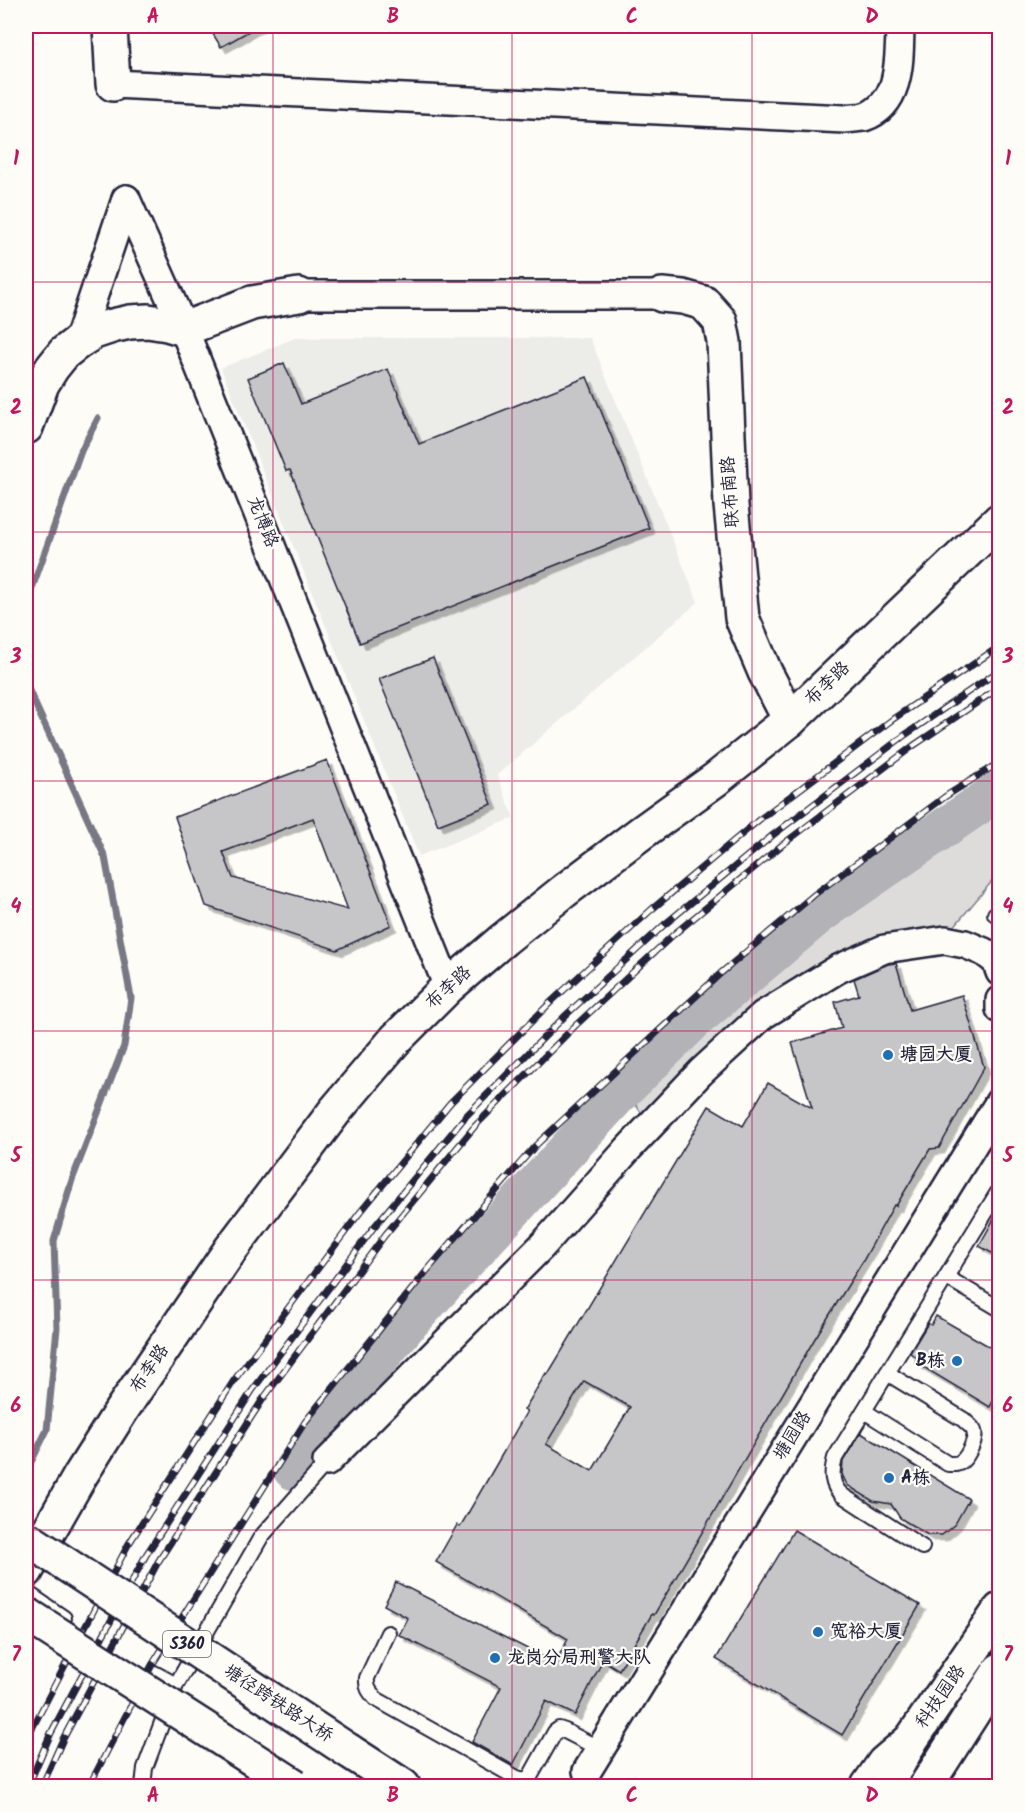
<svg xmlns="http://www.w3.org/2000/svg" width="1025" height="1812" font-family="Kalam,'LXGW WenKai TC',sans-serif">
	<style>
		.built { fill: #ecece9 }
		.green { fill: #dddcdb; stroke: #807f8b; stroke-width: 1.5 }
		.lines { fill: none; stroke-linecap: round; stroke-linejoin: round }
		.stream { stroke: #787885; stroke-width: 7 }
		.river { stroke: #b2b2b7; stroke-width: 40 }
		.building { fill: #c6c6c8; stroke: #22223b; stroke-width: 1.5; fill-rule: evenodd; filter: url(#shadow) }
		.service-casing { stroke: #22223b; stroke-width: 18 }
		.minor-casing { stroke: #22223b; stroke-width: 32 }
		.tertiary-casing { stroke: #22223b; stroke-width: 38 }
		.secondary-casing { stroke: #22223b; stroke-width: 38 }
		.primary-casing { stroke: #22223b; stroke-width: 38 }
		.service { stroke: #fdfcf7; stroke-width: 14 }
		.minor { stroke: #fdfcf7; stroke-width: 27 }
		.tertiary { stroke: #fdfcf7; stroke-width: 33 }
		.secondary { stroke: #fdfcf7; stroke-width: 33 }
		.primary { stroke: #fdfcf7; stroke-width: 33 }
		.rail-casing { stroke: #22223b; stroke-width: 7 }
		.rail { stroke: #fdfcf7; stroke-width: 4.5; stroke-dasharray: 14; stroke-linecap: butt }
		.primary-bridge-casing { stroke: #22223b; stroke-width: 38; stroke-linecap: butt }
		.primary-bridge { stroke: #fdfcf7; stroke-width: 33 }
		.grid { fill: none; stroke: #c2185b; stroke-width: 1.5; stroke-opacity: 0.55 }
		.poi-dot { fill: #1f6fb2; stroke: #fdfcf7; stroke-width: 2 }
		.labels { text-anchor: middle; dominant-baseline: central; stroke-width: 4.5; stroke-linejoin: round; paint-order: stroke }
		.shield { fill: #fdfcf7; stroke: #646373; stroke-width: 1.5 }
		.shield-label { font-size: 16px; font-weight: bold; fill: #22223b }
		.street-label { font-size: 18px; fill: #22223b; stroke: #fdfcf7 }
		.poi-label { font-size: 18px; font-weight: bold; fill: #22223b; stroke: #fdfcf7; text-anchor: start }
		.neatline { fill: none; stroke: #c2185b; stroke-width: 2 }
		.grid-label { font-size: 20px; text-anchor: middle; font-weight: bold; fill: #c2185b }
	</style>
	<defs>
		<filter id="shadow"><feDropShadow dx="5.5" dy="5.5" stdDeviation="0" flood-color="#0004"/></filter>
	</defs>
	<rect width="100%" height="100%" fill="#fdfcf7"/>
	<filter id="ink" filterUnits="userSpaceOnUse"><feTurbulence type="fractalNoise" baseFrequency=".0167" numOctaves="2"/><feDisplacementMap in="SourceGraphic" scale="12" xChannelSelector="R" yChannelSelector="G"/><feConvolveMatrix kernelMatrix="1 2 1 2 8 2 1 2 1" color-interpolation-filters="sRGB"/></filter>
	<g filter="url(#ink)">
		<path class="built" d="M295 338H590L698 602 497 775 514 818 419 856 221 368Z"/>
		<path class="green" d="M999 811V873L952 929 880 935 797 981 718 1042 642 1114 630 1096 813 942 979 823Z"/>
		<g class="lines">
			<g class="stream">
				<path d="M26 605 81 451 98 418"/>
				<path d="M26 684 105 857 131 998 124 1046 72 1180 54 1241 57 1328 47 1430 26 1472"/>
			</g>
			<path class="river" d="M293 1470 340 1406 404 1328 617 1096 695 1019 824 910 1000 790"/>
		</g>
		<g class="building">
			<path d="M208 26H258L221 47Z"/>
			<path d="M284 363 301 404 388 369 419 444 587 377 649 528 360 643 290 470 286 471 248 378Z"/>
			<path d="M433 658 492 804 438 825 379 679Z"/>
			<path d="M327 760 391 925 337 950 206 906 175 817ZM313 818 348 910 233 878 223 852Z"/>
			<path d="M896 963 910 1010 962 995 984 1067 939 1148 930 1149 896 1206 894 1205 863 1261 814 1340 654 1615 652 1614 619 1670 603 1660 575 1715 546 1701 513 1765 472 1742 501 1687 399 1635 408 1618 384 1605 396 1582 555 1663 568 1639 436 1562 457 1525 460 1527 496 1465 527 1411 524 1410 546 1373 548 1374 709 1106 743 1126 768 1083 812 1108 792 1043 842 1028 835 1002 859 995 854 979 888 964ZM584 1381 630 1407 592 1471 546 1444Z"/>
			<path d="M999 1210V1257L979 1246Z"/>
			<path d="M936 1316 999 1352V1404L993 1401 990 1407 915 1362 917 1358 910 1353 928 1323 931 1325Z"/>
			<path d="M861 1433 969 1499 955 1524 942 1535H928L900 1518 891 1504 873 1501 847 1485 842 1474 843 1461Z"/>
			<path d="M794 1530 920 1605 842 1735 716 1659Z"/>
		</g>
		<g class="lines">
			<g class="service-casing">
				<g id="service">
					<path d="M995 914 1000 916"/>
					<path d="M946 1277 1000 1309"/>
					<path d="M864 1411 948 1464C953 1464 958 1465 962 1461 968 1456 977 1438 974 1431 972 1426 967 1424 964 1420L887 1373"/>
					<path d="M922 1547 842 1495C831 1485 831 1473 835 1458L1000 1189"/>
					<path d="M26 1592 64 1618"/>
					<path d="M388 1633 367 1678C366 1688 370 1692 376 1699L517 1778C523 1780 527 1780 531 1775L555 1732 559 1729 565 1731 600 1749"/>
					<path d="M154 1673 176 1685"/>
					<path d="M143 1786 145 1768 176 1685 261 1537 327 1462"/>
				</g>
			</g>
			<g class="minor-casing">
				<g id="minor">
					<path d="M113 84 845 119C851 118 858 118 864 117 902 104 899 57 900 26"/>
					<path d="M126 199 184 329 448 987"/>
					<path d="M299 295H662"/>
					<path d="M78 342 126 199"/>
					<path d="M1000 1000V1009"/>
					<path d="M327 1462 542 1246 628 1149 701 1072 763 1015 838 969 884 949 945 940 965 944 984 952 996 961 1000 972"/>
					<path d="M587 1771 1000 1101"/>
				</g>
			</g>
			<g class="tertiary-casing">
				<g id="tertiary">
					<path d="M110 26 113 84"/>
					<path d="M662 295 683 297 704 303 720 321 724 342 731 505 742 618 765 672 790 720"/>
					<path d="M26 427 42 384 52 368 64 353 78 342 94 332 112 326 130 322 148 321 167 324 184 329 252 303 299 295"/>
				</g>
			</g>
			<g class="secondary-casing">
				<g id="secondary">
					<path d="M26 1571 80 1476 121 1411 231 1249 335 1111 396 1039 448 987 504 939 564 891 641 833 716 779 790 720 1000 520"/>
					<path d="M897 1766 911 1740 1000 1610"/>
					<path d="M926 1786 1000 1670"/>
				</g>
			</g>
			<g class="primary-casing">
				<g id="primary">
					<path d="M349 1751 403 1786"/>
					<path d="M868 1786 884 1763 911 1740"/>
				</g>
			</g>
			<use href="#service" class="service"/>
			<use href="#minor" class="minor"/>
			<use href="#tertiary" class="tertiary"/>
			<use href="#secondary" class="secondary"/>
			<use href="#primary" class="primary"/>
			<g class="rail-casing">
				<g id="rail">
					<path d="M26 1740 128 1545 235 1379 358 1215 450 1103 552 1001 651 910 760 819 893 719 1000 646"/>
					<path d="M28 1786 51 1733 146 1555 252 1391 374 1227 465 1117 566 1015 664 925 773 835 905 735 1000 670"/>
					<path d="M42 1786 63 1739 158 1562 263 1399 385 1235 475 1126 576 1025 673 935 782 845 913 746 1000 687"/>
					<path d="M89 1786 152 1665 305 1422 425 1273 535 1146 721 973 815 894 946 796 1000 762"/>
				</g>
			</g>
			<use href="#rail" class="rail"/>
			<g class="primary-bridge-casing">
				<g id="primary-bridge">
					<path d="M26 1538 349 1751"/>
					<path d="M26 1614 295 1786"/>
				</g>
			</g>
			<use href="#primary-bridge" class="primary-bridge"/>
		</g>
	</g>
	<path class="grid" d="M273 26V1786M512 26V1786M752 26V1786M26 282H1000M26 532H1000M26 781H1000M26 1031H1000M26 1280H1000M26 1530H1000"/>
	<g class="poi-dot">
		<circle cx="888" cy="1055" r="6"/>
		<circle cx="957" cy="1361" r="6"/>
		<circle cx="889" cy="1478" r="6"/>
		<circle cx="818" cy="1632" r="6"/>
		<circle cx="495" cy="1658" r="6"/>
	</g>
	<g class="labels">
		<rect class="shield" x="163" y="1631" width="48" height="26" rx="4.5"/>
		<g class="shield-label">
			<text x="187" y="1644">S360</text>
		</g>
		<g class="street-label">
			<text transform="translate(731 492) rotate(-94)">联布南路</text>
			<text transform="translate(262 522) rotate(68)">龙博路</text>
			<text transform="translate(828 684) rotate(-44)">布李路</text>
			<text transform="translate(449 988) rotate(-43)">布李路</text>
			<text transform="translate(150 1369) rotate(-56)">布李路</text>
			<text transform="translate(793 1436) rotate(-58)">塘园路</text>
			<text transform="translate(941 1697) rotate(-55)">科技园路</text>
			<text transform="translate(278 1704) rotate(33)">塘径跨铁路大桥</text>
		</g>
		<g class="poi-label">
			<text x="900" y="1055">塘园大厦</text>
			<text x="945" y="1361" text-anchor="end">B栋</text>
			<text x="901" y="1478">A栋</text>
			<text x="830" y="1632">宽裕大厦</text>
			<text x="507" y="1658">龙岗分局刑警大队</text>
		</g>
	</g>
	<rect width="1025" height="1812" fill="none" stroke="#fdfcf7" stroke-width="66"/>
	<rect x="33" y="33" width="959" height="1746" class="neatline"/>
	<g class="grid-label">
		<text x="153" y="23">A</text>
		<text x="393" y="23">B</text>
		<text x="632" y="23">C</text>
		<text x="872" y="23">D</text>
		<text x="16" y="165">1</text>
		<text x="1008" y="165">1</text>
		<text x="16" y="414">2</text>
		<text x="1008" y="414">2</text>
		<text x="16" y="663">3</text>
		<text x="1008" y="663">3</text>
		<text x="16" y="913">4</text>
		<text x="1008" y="913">4</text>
		<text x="16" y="1162">5</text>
		<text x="1008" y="1162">5</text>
		<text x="16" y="1412">6</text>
		<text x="1008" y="1412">6</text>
		<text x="16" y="1661">7</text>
		<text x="1008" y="1661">7</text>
		<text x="153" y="1802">A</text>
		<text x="393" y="1802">B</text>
		<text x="632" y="1802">C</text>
		<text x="872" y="1802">D</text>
	</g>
</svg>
